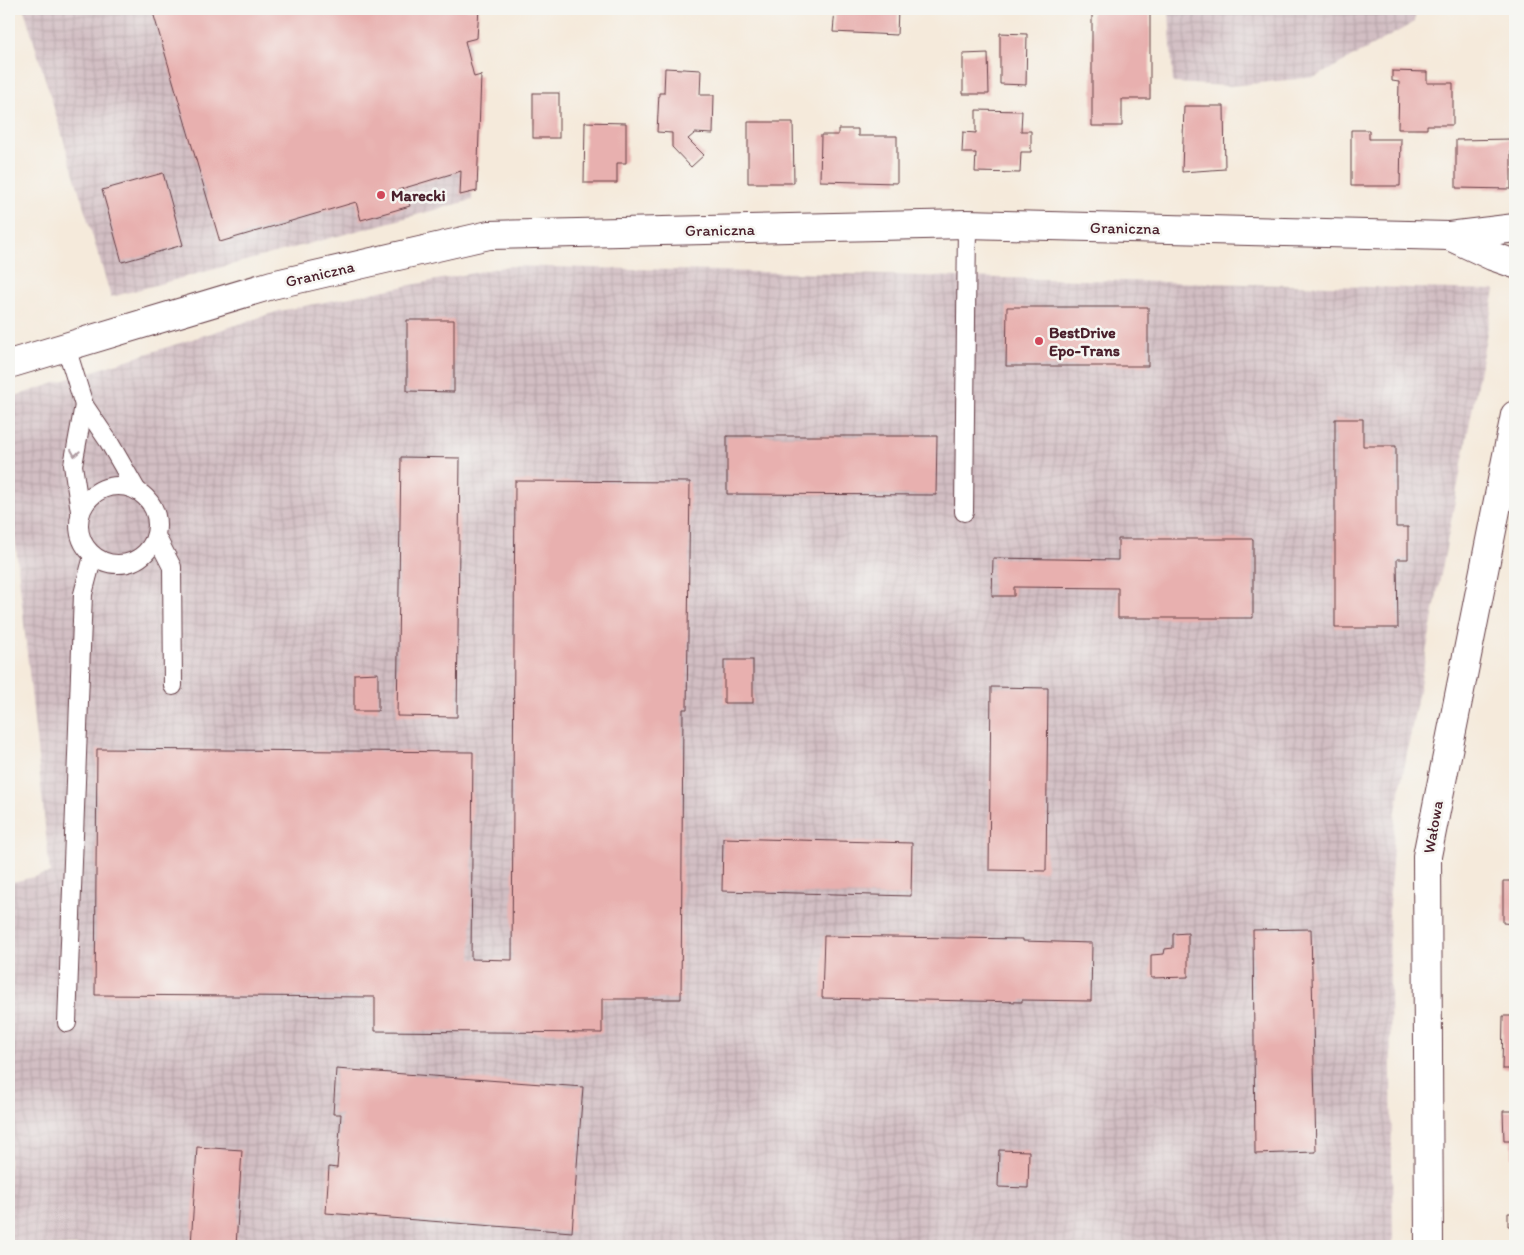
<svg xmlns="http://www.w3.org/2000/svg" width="1524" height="1255" font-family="Itim,sans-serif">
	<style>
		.industrial { fill: url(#industrial-grid) }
		.building { fill: #e8b0af }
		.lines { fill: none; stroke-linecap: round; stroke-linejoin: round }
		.lane-casing { stroke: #643d45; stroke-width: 20 }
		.street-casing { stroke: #643d45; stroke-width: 30 }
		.secondary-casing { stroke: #643d45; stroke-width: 30 }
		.lane { stroke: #fff; stroke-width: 18 }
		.street { stroke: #fff; stroke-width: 28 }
		.secondary { stroke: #fff; stroke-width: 28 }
		.oneway { stroke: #ae9aa0 }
		.poi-dot { fill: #d1495b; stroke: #f6f6f2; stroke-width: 2 }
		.labels { text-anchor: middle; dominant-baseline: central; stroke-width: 5; stroke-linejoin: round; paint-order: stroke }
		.poi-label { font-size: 16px; font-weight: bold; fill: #4a1f2b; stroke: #f6f6f2; text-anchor: start }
		.street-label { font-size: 16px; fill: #4a1f2b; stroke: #f6f6f2 }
	</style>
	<defs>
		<pattern id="industrial-grid" width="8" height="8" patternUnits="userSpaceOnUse" patternTransform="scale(1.25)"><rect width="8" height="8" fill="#d2bec3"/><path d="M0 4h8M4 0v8" fill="none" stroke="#b6a3a8"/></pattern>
	</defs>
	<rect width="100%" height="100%" fill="#f6f6f2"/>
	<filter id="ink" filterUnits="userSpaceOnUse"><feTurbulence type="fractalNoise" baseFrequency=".02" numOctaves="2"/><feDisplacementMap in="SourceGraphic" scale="10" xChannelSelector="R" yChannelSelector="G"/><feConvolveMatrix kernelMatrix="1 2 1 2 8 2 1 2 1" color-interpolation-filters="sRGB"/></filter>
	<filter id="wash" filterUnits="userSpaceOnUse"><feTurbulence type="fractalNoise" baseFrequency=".0096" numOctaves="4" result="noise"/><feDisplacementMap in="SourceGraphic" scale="20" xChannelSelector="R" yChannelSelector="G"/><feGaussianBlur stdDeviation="1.12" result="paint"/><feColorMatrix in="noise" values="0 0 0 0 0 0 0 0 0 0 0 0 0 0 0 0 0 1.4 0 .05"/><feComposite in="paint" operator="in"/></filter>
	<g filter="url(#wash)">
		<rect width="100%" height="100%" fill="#f5eadb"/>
		<g class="industrial">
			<path d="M24 9H468L472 200 111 297Z"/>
			<path d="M1169 9H1415V22L1316 77 1230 86 1173 83Z"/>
			<path d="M508 266 1495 290 1395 816 1389 906 1393 1246H9V883L50 873 9 480V398L279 311Z"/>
		</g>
		<g id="blocks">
			<g class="building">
				<path d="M152 9H479L477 38 465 41 474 77 481 75 477 191 460 195 461 171 398 190 400 197 406 195 410 206 361 220 356 202 220 242Z"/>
				<path d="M835 9H898L897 35 833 32Z"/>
				<path d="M1092 9H1150V99H1122V126H1092Z"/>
				<path d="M1000 33 1027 34 1026 85 1000 84Z"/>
				<path d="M988 53 989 94H963V54Z"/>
				<path d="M665 68 701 70 700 95H714L713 134 695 133 688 139 704 155 691 167 672 147V133L657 132 659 93H664Z"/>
				<path d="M1392 71 1427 72V83H1453V125H1427V129H1398L1399 82 1392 81Z"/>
				<rect x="533" y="93" width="26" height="45"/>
				<path d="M1184 106H1224L1225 169 1182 172Z"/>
				<path d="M976 110 1022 111 1021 131H1031V152H1021L1020 173 975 172 976 153H962L963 132 976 133Z"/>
				<path d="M585 122 626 123V163H617V183H584Z"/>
				<path d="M748 122H793L794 183H748Z"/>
				<path d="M838 129H858V136H897V183L820 181 821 135H838Z"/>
				<path d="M1351 130H1369V139H1401L1400 186H1351Z"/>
				<path d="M1511 139V189L1456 188V140Z"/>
				<path d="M163 173 183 245 122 262 102 190Z"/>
				<path d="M1007 307H1148V366H1006Z"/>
				<path d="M407 320H454V392L407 391Z"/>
				<path d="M1335 419H1363V446H1396V527H1408V559H1397L1398 628H1335Z"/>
				<path d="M727 436H937L936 495 727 494Z"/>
				<path d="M401 457 460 458 457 717 397 716Z"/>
				<path d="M515 481 690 482 687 709H683L681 999H602V1033L375 1031V997L95 995 97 749 473 752 471 959 512 960Z"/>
				<path d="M1118 539H1253V618H1118V588L1014 587V596H992L993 558 1118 560Z"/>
				<rect x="724" y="660" width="29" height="43"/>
				<path d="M378 673V711H354V674Z"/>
				<path d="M991 687 1048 688 1046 871 989 870Z"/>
				<path d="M723 838 912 843 911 896 722 891Z"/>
				<path d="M1503 881H1515V924L1503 923Z"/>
				<path d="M1311 929 1316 1152 1255 1154 1253 930Z"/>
				<path d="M1188 933V977L1151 978V955L1164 954 1165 949 1173 948V934Z"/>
				<path d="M824 936 1023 939V941L1092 943 1091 1001 1022 1000V1002L822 998Z"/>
				<path d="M1503 1016H1515V1069H1502Z"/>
				<path d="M336 1069 583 1087 572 1232 326 1213 329 1167 337 1168 341 1114H333Z"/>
				<path d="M1503 1111H1515V1157H1512V1141H1504Z"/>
				<path d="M197 1147 242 1150 236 1246H191Z"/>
				<path d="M999 1150 1029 1151 1028 1188 998 1187Z"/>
				<path d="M1512 1199H1515V1246H1512V1226H1508V1213H1512Z"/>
			</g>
		</g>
	</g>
	<g filter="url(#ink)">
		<use href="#blocks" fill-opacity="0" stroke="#643d45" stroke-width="1"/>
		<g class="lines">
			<g class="lane-casing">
				<g id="lane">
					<path d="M66 347 84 405 109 442 136 489"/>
					<circle cx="118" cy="525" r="39"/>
					<path d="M80 511 73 465 84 405"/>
					<path d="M964 512 967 224"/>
					<path d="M156 536 172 567 173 686"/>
					<path d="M67 1023 83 594 93 556"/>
				</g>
			</g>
			<g class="street-casing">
				<path id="street" d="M1429 1246 1427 856 1515 415"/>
			</g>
			<g class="secondary-casing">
				<g id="secondary">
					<path d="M1449 236 1492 256 1515 264"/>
					<path d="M9 364 272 285 489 235 967 224 1449 236 1515 228"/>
				</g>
			</g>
			<use href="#lane" class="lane"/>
			<use href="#street" class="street"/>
			<use href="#secondary" class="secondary"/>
		</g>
		<defs><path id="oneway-chevron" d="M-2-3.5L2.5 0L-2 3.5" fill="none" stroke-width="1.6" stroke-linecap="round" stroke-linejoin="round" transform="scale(1.25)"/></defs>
		<use class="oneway" href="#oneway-chevron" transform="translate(75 453) rotate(100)"/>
	</g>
	<g class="poi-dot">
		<circle cx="381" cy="195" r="5"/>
		<circle cx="1039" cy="341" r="5"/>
	</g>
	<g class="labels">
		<g class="poi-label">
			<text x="391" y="195">Marecki</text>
			<text x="1049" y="332">BestDrive<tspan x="1049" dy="18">Epo-Trans</tspan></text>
		</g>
		<g class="street-label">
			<text transform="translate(1125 228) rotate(1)">Graniczna</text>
			<text transform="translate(720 230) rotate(-1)">Graniczna</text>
			<text transform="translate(320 274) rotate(-13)">Graniczna</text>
			<text transform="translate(1433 827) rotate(-80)">Wałowa</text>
		</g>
	</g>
	<rect width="1524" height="1255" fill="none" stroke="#f6f6f2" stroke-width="30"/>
</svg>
